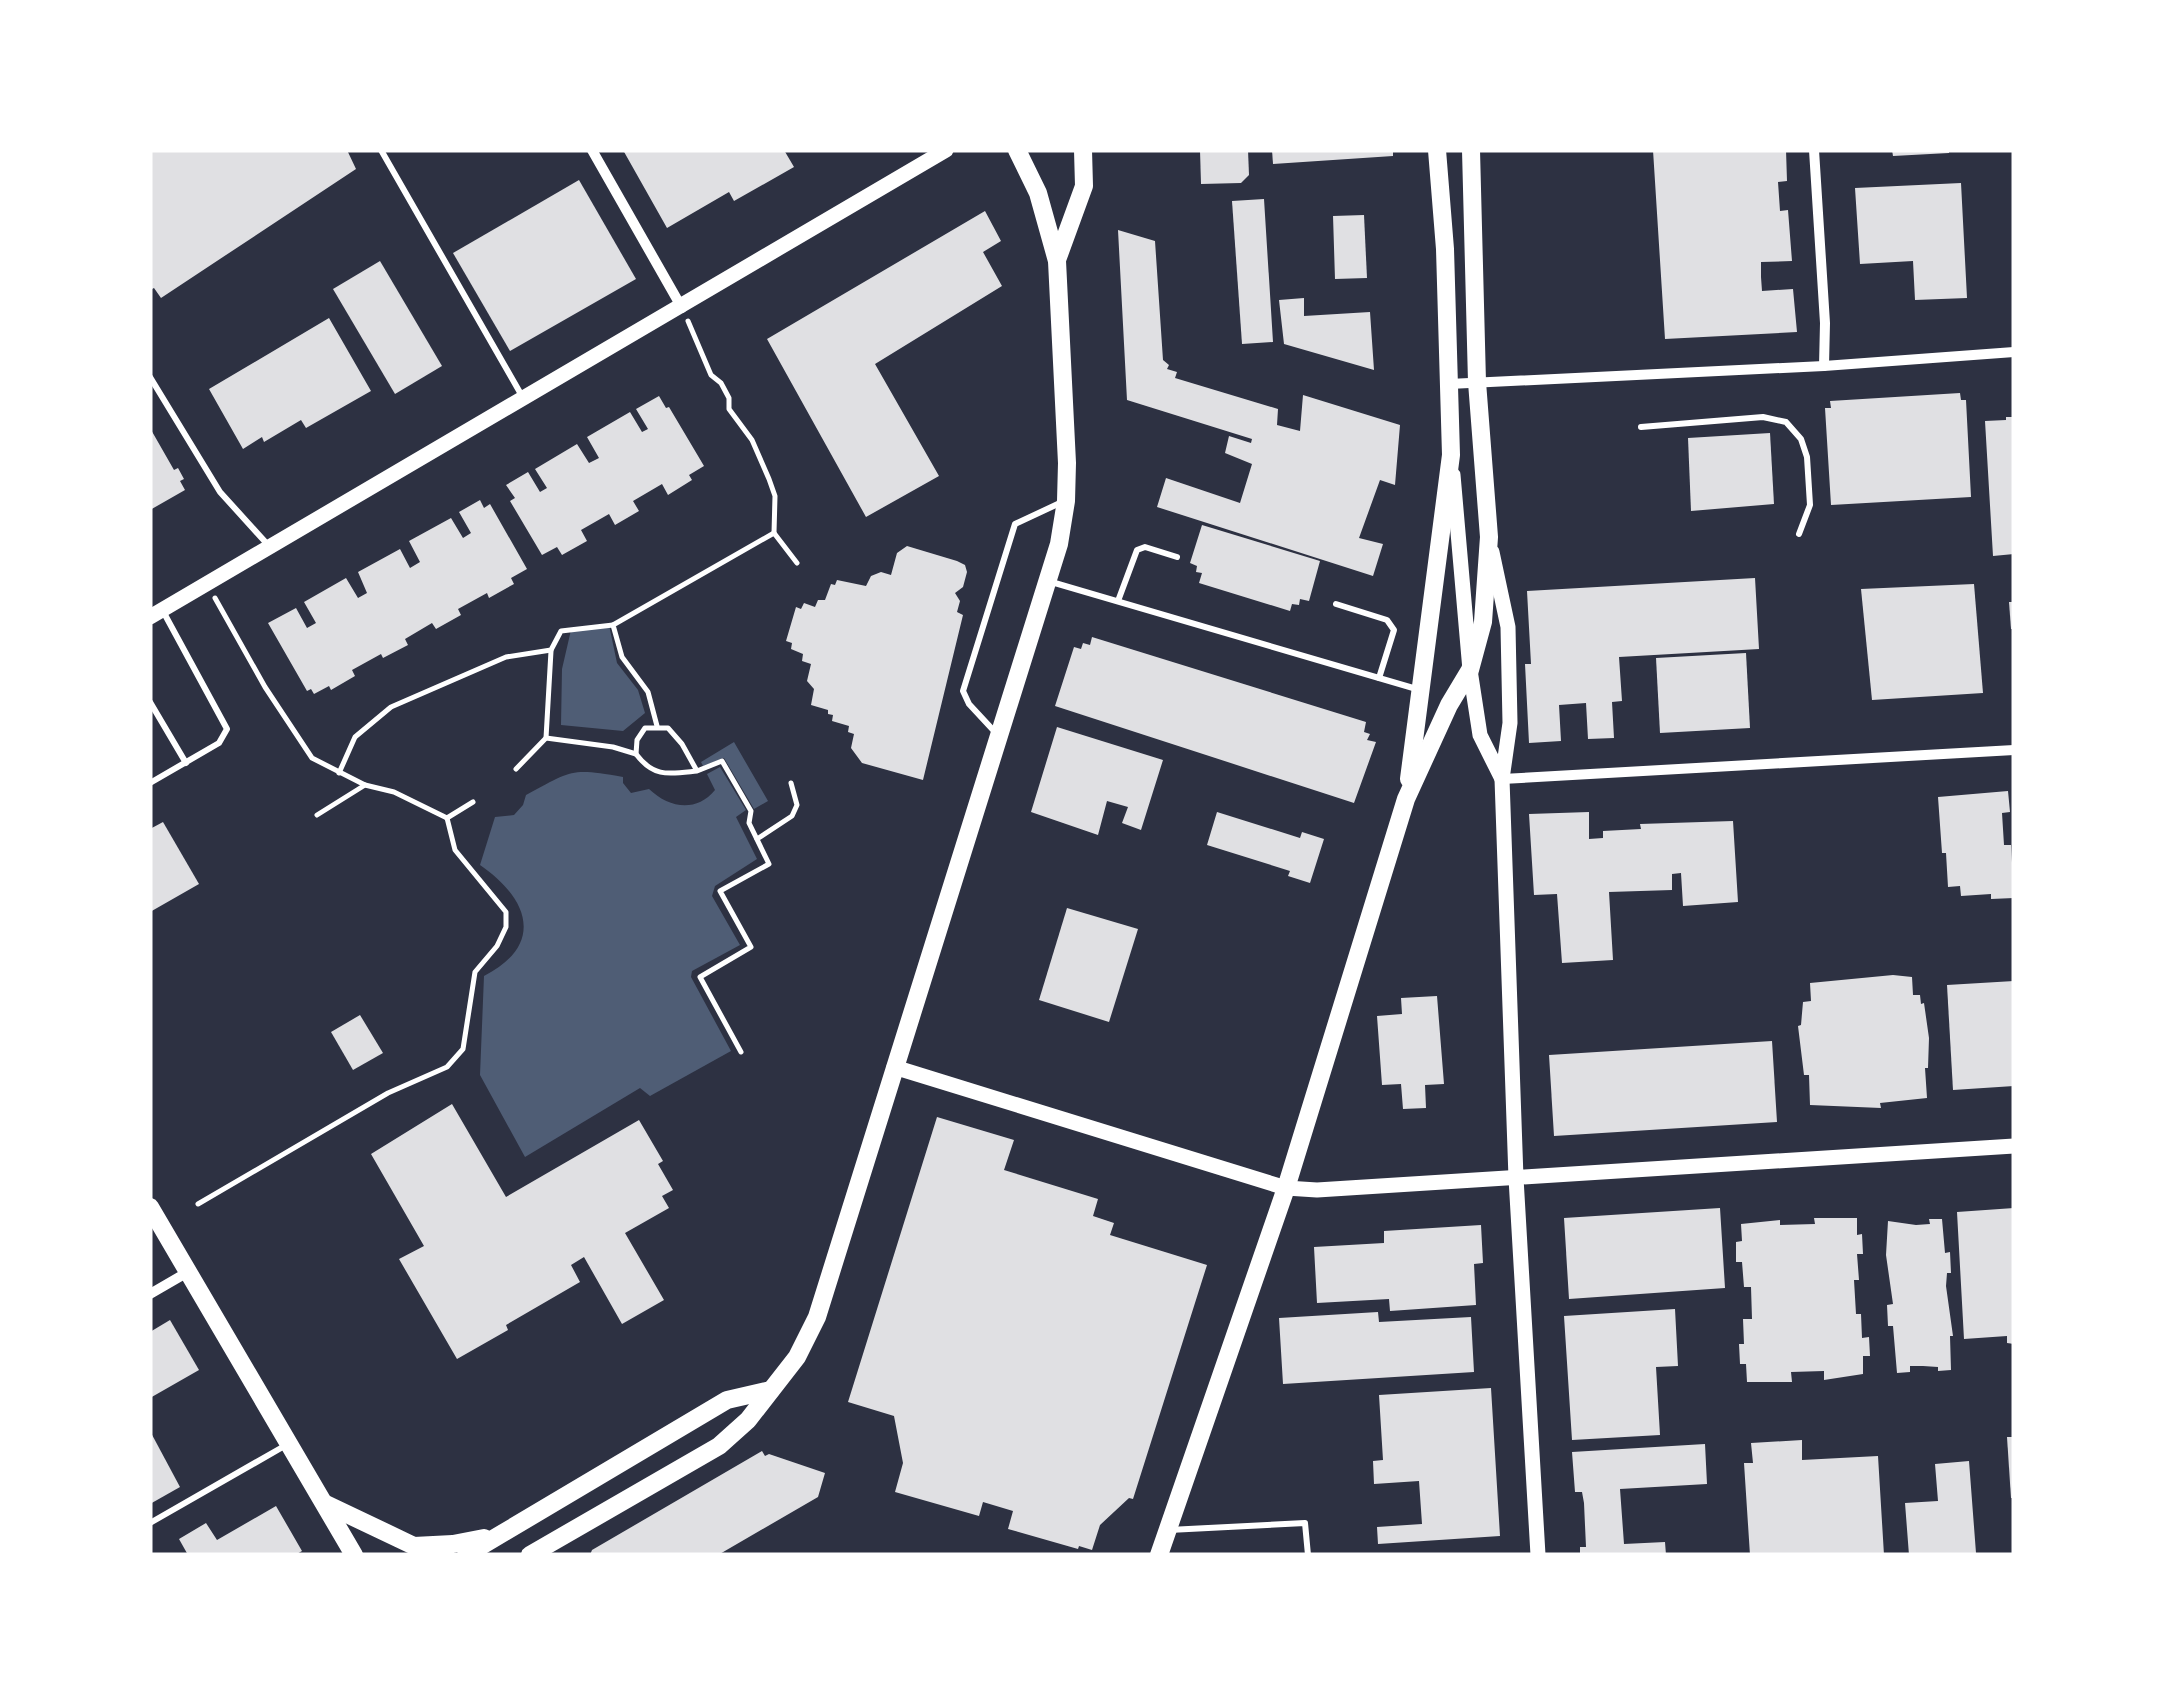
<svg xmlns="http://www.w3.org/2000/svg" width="2164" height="1705" font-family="Mulish,sans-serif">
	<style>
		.water { fill: #4f5d75 }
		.building { fill: #e0e0e3 }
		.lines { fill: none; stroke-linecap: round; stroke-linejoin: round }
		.path { stroke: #fff; stroke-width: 5 }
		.service { stroke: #fff; stroke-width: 6 }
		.minor { stroke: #fff; stroke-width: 10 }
		.tertiary { stroke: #fff; stroke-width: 15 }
		.secondary { stroke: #fff; stroke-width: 18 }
	</style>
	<rect width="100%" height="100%" fill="#2d3142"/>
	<g class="water">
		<path d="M609 625 617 663 638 690 645 713 623 731 561 725 562 669 571 630Z"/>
		<path d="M734 742 768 801 754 809 724 758 703 766 701 762Z"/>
		<path d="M720 767 746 810 736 817 757 859 715 886 712 896 740 945 692 971 691 977 731 1051 650 1096 640 1088 525 1157 480 1075 484 976C546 944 528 898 480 865L495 817 514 815 523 805 526 795C573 770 570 768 623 777V783L631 793 649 789C669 808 696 813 715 790L707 774Z"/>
	</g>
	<g class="building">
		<path d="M150 150H347L356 169 161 298 154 288 150 290Z"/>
		<path d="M623 150H784L794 167 734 201 729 192 667 228Z"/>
		<path d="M1200 150H1248L1249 175 1241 183 1201 184Z"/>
		<path d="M1272 150H1393V156L1273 164Z"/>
		<path d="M1653 150H1786L1787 181 1778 182 1780 211 1788 210 1792 261 1761 262V277L1762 291 1793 289 1797 332 1665 339Z"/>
		<path d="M1892 150H1949V153L1893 156Z"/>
		<path d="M579 180 636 279 510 351 453 253Z"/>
		<path d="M1961 183 1967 298 1915 300 1913 261 1860 264 1855 188Z"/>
		<path d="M1264 199 1273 342 1242 344 1232 201Z"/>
		<path d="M985 211 1001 241 983 252 1002 286 875 364 939 476 866 517 767 339Z"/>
		<path d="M1364 215 1367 278 1335 279 1333 216Z"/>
		<path d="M1118 230 1155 241 1163 360 1169 365 1167 369 1177 372 1175 378 1278 409 1277 425 1300 431 1303 395 1400 425 1395 485 1380 480 1359 538 1383 544 1373 576 1157 507 1166 478 1240 503 1252 464 1225 453 1229 436 1251 443 1252 439 1127 400Z"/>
		<path d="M380 261 442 366 395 394 333 289Z"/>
		<path d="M1304 298V316L1370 312 1374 370 1284 344 1279 300Z"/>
		<path d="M329 318 371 391 306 428 301 420 264 442 262 437 243 449 209 389Z"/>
		<path d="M1960 393 1961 400H1966L1971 497 1831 505 1825 408H1831L1830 401Z"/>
		<path d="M659 396 666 408 669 407 704 466 689 475 692 480 668 495 662 484 633 501 639 511 615 525 609 514 581 530 587 541 562 555 557 547 542 555 510 501 515 498 506 485 528 472 540 492 547 488 535 469 577 444 589 463 599 458 587 437 630 412 642 432 648 429 636 409Z"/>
		<path d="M2006 417H2014V554L1993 556 1985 421 2006 420Z"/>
		<path d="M150 428 174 470 178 468 184 479 180 481 185 490 150 510Z"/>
		<path d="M1770 433 1774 504 1691 511 1688 438Z"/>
		<path d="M480 500 484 508 490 504 527 569 511 578 514 584 489 598 487 593 458 609 461 615 436 629 432 623 405 639 408 645 383 658 381 654 352 670 355 676 331 690 329 686 314 694 311 689 307 691 268 623 296 608 307 628 316 623 304 602 346 578 358 598 367 593 358 572 400 549 410 568 420 562 409 541 451 518 463 538 471 533 459 512Z"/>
		<path d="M1202 525 1320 561 1309 601 1300 599 1299 605 1292 604 1290 611 1199 583 1202 573 1196 572 1197 566 1190 563Z"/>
		<path d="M907 546 957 561 965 565 967 572 963 587 955 593 960 601 957 612 963 615 923 780 862 763 851 748 854 734 848 732 849 726 832 721 833 715 828 714V710L811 705 814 689 807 681 811 664 802 661 803 654 791 649 792 643 786 641 796 607 801 609 804 603 815 607 818 600H825L831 584 835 585 837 580 866 586 871 576 881 572 891 575 897 553Z"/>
		<path d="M1755 578 1759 649 1619 657 1622 701 1612 702 1614 738 1588 739 1586 703 1559 705 1561 741 1529 743 1525 664H1531L1527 591Z"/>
		<path d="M1974 584 1983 693 1872 700 1861 589Z"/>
		<path d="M2009 602H2014V629H2011Z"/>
		<path d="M1092 637 1366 722 1364 732 1370 734 1367 740 1376 742 1354 803 1055 706 1074 647 1081 649 1083 643 1090 645Z"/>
		<path d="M1746 653 1750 728 1660 733 1656 658Z"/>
		<path d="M1057 727 1163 760 1141 830 1122 823 1128 807 1107 801 1098 835 1031 812Z"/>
		<path d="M2008 791 2010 812 2002 813 2004 845H2011L2014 898 1991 899V894L1961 896 1960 886 1948 887 1946 853H1942L1938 797Z"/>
		<path d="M1217 812 1300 838 1302 832 1324 839 1310 883 1288 876 1290 871 1207 845Z"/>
		<path d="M1589 812V839L1603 838V831L1641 829 1640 824 1733 821 1738 902 1683 906 1681 873 1672 874V890L1609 892 1613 960 1562 963 1557 894 1534 895 1529 814Z"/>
		<path d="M163 822 199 884 150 912V829Z"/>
		<path d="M1067 908 1138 929 1109 1022 1039 1000Z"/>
		<path d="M1893 975 1912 977 1913 995H1920L1921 1004 1924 1003 1929 1038 1928 1068H1925L1927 1098 1880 1103 1881 1108 1810 1105 1809 1075H1804L1798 1026 1801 1025 1803 1002 1811 1001 1810 983Z"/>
		<path d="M2014 981V1086L1953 1090 1947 985Z"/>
		<path d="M1437 996 1444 1084 1425 1085 1426 1108 1403 1109 1401 1084 1382 1085 1377 1016 1402 1014 1401 998Z"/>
		<path d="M360 1015 383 1053 353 1070 331 1032Z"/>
		<path d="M1772 1041 1777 1122 1554 1136 1549 1055Z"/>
		<path d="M452 1104 506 1197 639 1120 663 1161 658 1164 673 1190 662 1196 669 1208 625 1233 664 1300 622 1324 584 1257 571 1265 580 1282 506 1325 508 1330 457 1359 399 1259 424 1246 371 1154Z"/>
		<path d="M937 1117 1014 1140 1004 1170 1098 1199 1093 1216 1114 1223 1110 1235 1207 1265 1133 1499 1129 1498 1100 1525 1092 1550 1079 1546 1078 1549 1008 1529 1013 1511 983 1502 979 1516 895 1492 903 1463 894 1416 848 1402Z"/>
		<path d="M1720 1208 1725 1288 1569 1299 1564 1218Z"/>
		<path d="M2014 1208V1344L2007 1343V1336L1964 1339 1957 1212Z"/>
		<path d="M1814 1218H1857V1235L1862 1234 1863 1254H1857L1859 1280H1854L1856 1314H1861L1862 1338 1869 1337 1870 1356H1863V1374L1824 1380V1371L1791 1372 1792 1382H1747L1746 1364H1740L1739 1344H1744L1743 1319H1752L1751 1287H1744L1742 1262H1736V1242L1742 1241 1741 1224 1780 1220V1225L1815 1224Z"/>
		<path d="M1929 1219H1942L1945 1253 1950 1252 1951 1273H1947L1946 1286 1953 1336H1950L1951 1370 1938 1371V1367L1923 1366H1910V1372L1897 1373 1893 1326H1888L1887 1305 1893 1304 1886 1255 1888 1221 1916 1225 1930 1224Z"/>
		<path d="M1481 1225 1483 1263 1474 1264 1476 1305 1390 1311 1389 1299 1317 1303 1314 1247 1384 1243V1231Z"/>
		<path d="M1675 1309 1678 1366 1656 1367 1660 1435 1572 1440 1564 1316Z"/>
		<path d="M1378 1312 1379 1322 1471 1317 1474 1372 1283 1384 1279 1318Z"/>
		<path d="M170 1320 199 1370 150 1398V1332Z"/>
		<path d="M1491 1388 1500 1536 1378 1544 1377 1527 1422 1524 1419 1481 1374 1484 1373 1461 1383 1460 1379 1395Z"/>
		<path d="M150 1431 180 1487 150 1504Z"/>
		<path d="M2007 1437H2014V1498H2011Z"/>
		<path d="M1802 1440V1460L1878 1456 1884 1555H1750L1744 1463H1753L1751 1443Z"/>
		<path d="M1705 1444 1707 1484 1620 1489 1624 1544 1665 1542 1666 1555H1580V1547H1586L1584 1503 1582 1492H1575L1572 1452Z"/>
		<path d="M762 1451 765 1456 769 1454 825 1473 818 1497 718 1555H590L592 1550Z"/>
		<path d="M1969 1461 1976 1553 1909 1555 1905 1503 1938 1501 1935 1464Z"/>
		<path d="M276 1506 302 1551 295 1555H188L179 1539 206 1523 217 1540Z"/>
	</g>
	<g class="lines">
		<g class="path">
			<path d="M688 321 711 375 721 383 729 398V409L752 440 769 479 775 496 774 533"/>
			<path d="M215 598 265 687 312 758 365 785"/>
			<path d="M657 726 648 692 622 657 613 625 774 533 797 563"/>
			<path d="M546 738 551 651"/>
			<path d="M516 769 546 738 613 747 636 754"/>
			<path d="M697 771C669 774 654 778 636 754L637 740 645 728H668L682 744 697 771 722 761 751 811 749 823 769 864 720 891 751 947 700 977 741 1052"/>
			<path d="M339 773 355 737 391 707 506 657 551 650 561 631 613 625"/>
			<path d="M317 815 365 785 394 792 447 818"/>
			<path d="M447 818 473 802"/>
			<path d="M757 839 792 816 797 805 791 783"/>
			<path d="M198 1204 388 1093 447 1067 463 1049 475 972 497 946 506 927V912L455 850 447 818"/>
		</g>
		<g class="service">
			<path d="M381 150 522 396"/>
			<path d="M150 377 220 492 269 546"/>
			<path d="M1641 427 1763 417 1786 422 1801 439 1807 457 1810 505 1799 534"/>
			<path d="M1048 581 1420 690"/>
			<path d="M1118 601 1137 550 1145 547 1177 557"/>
			<path d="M1336 604 1387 620 1394 630 1379 678"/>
			<path d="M150 702 186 763"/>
			<path d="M995 732 969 704 963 691 1015 524 1060 503"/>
			<path d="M150 783 219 743 227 729 164 613"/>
			<path d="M150 1523 288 1444"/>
			<path d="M1169 1530 1305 1523 1308 1555"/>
		</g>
		<g class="minor">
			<path d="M592 150 682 308"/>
			<path d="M1814 150 1825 323 1824 366"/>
			<path d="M1449 384 1824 366 2014 352"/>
			<path d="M1502 779 2014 750"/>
			<path d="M150 1294 188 1272"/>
		</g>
		<g class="tertiary">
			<path d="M1453 475 1470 670 1480 735 1502 779"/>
			<path d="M1492 552 1508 627 1510 723 1502 779 1516 1178 1538 1555"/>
			<path d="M150 617 946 150"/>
			<path d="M894 1067 1286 1188 1317 1190 2014 1146"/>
		</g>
		<g class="secondary">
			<path d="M1057 260 1084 186 1083 150"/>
			<path d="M1409 779 1451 455 1445 249 1437 150"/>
			<path d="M150 1207 354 1555"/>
			<path d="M326 1504 414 1546 453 1544 484 1538"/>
			<path d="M466 1555 727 1400 771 1390"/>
			<path d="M530 1555 719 1446 748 1420 797 1357 817 1317 1059 544 1066 501 1067 463 1057 261 1038 193 1017 150"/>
			<path d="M1159 1555 1286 1188 1406 799 1449 705 1470 670 1483 622 1489 537 1477 382 1471 150"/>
		</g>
	</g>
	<rect width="2164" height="1705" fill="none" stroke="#ffffff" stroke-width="305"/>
</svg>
